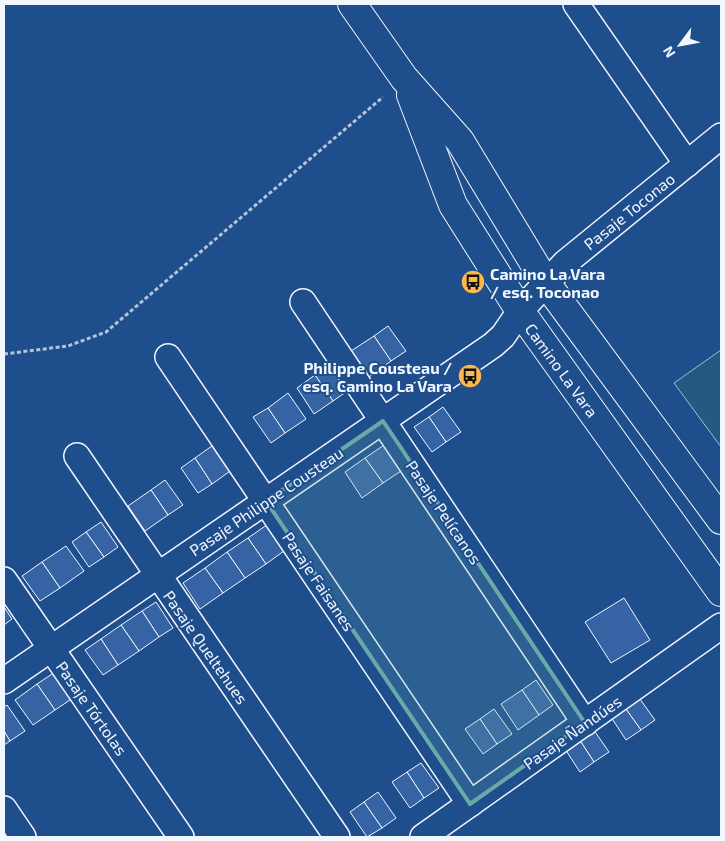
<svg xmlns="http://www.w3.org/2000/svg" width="725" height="841" font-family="'Exo 2',sans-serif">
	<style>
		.green { fill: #245a82; stroke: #a8bbd7 }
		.building { fill: #3563a3; stroke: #f2f6ff }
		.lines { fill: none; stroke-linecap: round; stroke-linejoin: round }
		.street-casing { stroke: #f2f6ff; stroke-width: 28 }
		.secondary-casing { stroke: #f2f6ff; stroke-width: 30 }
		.path { stroke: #b3c4dc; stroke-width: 3; stroke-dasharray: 4 2.5; stroke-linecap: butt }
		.street { stroke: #1f4e8c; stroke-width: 25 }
		.secondary { stroke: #1f4e8c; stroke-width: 28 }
		.marked { fill: #6aa9a8; fill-opacity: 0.2; stroke: #6aa9a8; stroke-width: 4; stroke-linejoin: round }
		.labels { text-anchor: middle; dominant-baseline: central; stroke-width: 4; stroke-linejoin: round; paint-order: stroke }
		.street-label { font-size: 16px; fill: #f2f6ff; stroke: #1f4e8c }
		.poi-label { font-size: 16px; font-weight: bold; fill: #f2f6ff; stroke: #1f4e8c; text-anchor: start }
	</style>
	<rect width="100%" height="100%" fill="#1f4e8c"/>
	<path class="green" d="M721 350V447L674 383Z"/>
	<g class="building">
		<path d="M388 326 406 351 391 361 374 336Z"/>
		<path d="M374 336 391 361 369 377 351 351Z"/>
		<path d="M332 364 349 390 333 401 315 375Z"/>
		<path d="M315 375 333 401 314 414 297 388Z"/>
		<path d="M288 393 306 419 285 433 268 408Z"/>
		<path d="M443 407 461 432 446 442 429 417Z"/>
		<path d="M268 408 285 433 271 443 253 417Z"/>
		<path d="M429 417 446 442 432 452 414 427Z"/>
		<path d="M216 443 233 469 212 484 195 458Z"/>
		<path d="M387 443 404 469 383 483 365 458Z"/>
		<path d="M195 458 212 484 198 493 181 468Z"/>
		<path d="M365 458 383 483 362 498 345 472Z"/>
		<path d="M165 480 183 505 168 515 151 490Z"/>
		<path d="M151 490 168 515 145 531 128 506Z"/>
		<path d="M101 522 118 547 104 557 86 532Z"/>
		<path d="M271 522 288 548 266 564 248 538Z"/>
		<path d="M86 532 104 557 89 567 72 542Z"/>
		<path d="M248 538 266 564 245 578 227 552Z"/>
		<path d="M66 546 84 571 60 588 42 562Z"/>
		<path d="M227 552 245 578 223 593 205 568Z"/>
		<path d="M42 562 60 588 40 601 22 576Z"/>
		<path d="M205 568 223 593 200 609 183 583Z"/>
		<path d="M624 598 650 640 611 663 585 622Z"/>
		<path d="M156 602 173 628 159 637 142 611Z"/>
		<path d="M4 607 12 619 4 625Z"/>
		<path d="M142 611 159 637 139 651 121 625Z"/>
		<path d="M121 625 139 651 118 665 101 639Z"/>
		<path d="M101 639 118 665 103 675 85 650Z"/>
		<path d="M58 670 76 696 55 710 37 684Z"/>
		<path d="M536 680 553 705 539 715 522 690Z"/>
		<path d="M37 684 55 710 33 725 15 700Z"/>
		<path d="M522 690 539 715 518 730 501 704Z"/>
		<path d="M637 695 655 720 641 730 623 705Z"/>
		<path d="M7 705 25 731 10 741 4 731V707Z"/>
		<path d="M623 705 641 730 626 740 609 714Z"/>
		<path d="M494 709 512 734 497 744 480 719Z"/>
		<path d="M480 719 497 744 483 754 465 729Z"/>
		<path d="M591 726 609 752 594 762 577 736Z"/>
		<path d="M4 731 10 741 4 745Z"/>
		<path d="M577 736 594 762 580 772 563 746Z"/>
		<path d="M421 763 439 788 424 798 407 772Z"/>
		<path d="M407 772 424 798 410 808 392 782Z"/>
		<path d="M378 792 396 818 382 828 364 802Z"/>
		<path d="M364 802 382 828 367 837 350 812Z"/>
	</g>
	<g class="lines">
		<g class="street-casing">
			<g id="street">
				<path d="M576 4 687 164"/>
				<path d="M303 302 585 723"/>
				<path d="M168 357 470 804"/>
				<path d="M77 456 337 837"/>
				<path d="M4 580 181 837"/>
				<path d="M4 681 493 345 503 336 520 311 565 263 721 136"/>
				<path d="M4 809 23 837"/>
				<path d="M423 837 721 626"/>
			</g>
		</g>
		<g class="secondary-casing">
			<g id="secondary">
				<path d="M352 4 404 78 460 141 546 283 721 520"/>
				<path d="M411 95 453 205 520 311 721 592"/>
			</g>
		</g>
		<path class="path" d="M4 354 68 346 106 332 383 97"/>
		<use href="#street" class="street"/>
		<use href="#secondary" class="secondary"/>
	</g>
	<path class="marked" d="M383 421 585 723 470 804 266 501Z"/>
	<defs>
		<g id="bus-disc" transform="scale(1.25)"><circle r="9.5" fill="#ffb74d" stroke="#1f4e8c"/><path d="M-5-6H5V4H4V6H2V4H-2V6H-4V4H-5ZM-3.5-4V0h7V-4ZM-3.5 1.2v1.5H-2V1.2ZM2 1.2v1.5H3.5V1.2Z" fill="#111"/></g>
	</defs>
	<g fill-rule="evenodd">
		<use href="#bus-disc" x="473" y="282"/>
		<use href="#bus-disc" x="470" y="376"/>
	</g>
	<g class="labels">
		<g class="street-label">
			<text transform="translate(629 211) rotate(-39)">Pasaje Toconao</text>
			<text transform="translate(562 370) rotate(54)">Camino La Vara</text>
			<text transform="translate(266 501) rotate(-34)">Pasaje Philippe Cousteau</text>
			<text transform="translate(444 512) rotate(56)">Pasaje Pelícanos</text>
			<text transform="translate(319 581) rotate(56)">Pasaje Faisanes</text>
			<text transform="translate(206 647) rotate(55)">Pasaje Queltehues</text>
			<text transform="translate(92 708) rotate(55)">Pasaje Tórtolas</text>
			<text transform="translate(572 732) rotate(-35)">Pasaje Ñandúes</text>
		</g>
		<g class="poi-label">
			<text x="490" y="273">Camino La Vara<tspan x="490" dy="18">/ esq. Toconao</tspan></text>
			<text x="452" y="367" text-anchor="end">Philippe Cousteau /<tspan x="452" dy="18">esq. Camino La Vara</tspan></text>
		</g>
	</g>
	<rect width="725" height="841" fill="none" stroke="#f2f6ff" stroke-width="10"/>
	<g transform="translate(680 45) rotate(238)" stroke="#1f4e8c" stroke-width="4" paint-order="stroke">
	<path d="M0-4L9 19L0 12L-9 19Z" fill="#f2f6ff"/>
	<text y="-8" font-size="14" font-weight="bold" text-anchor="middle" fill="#f2f6ff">N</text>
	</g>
</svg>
